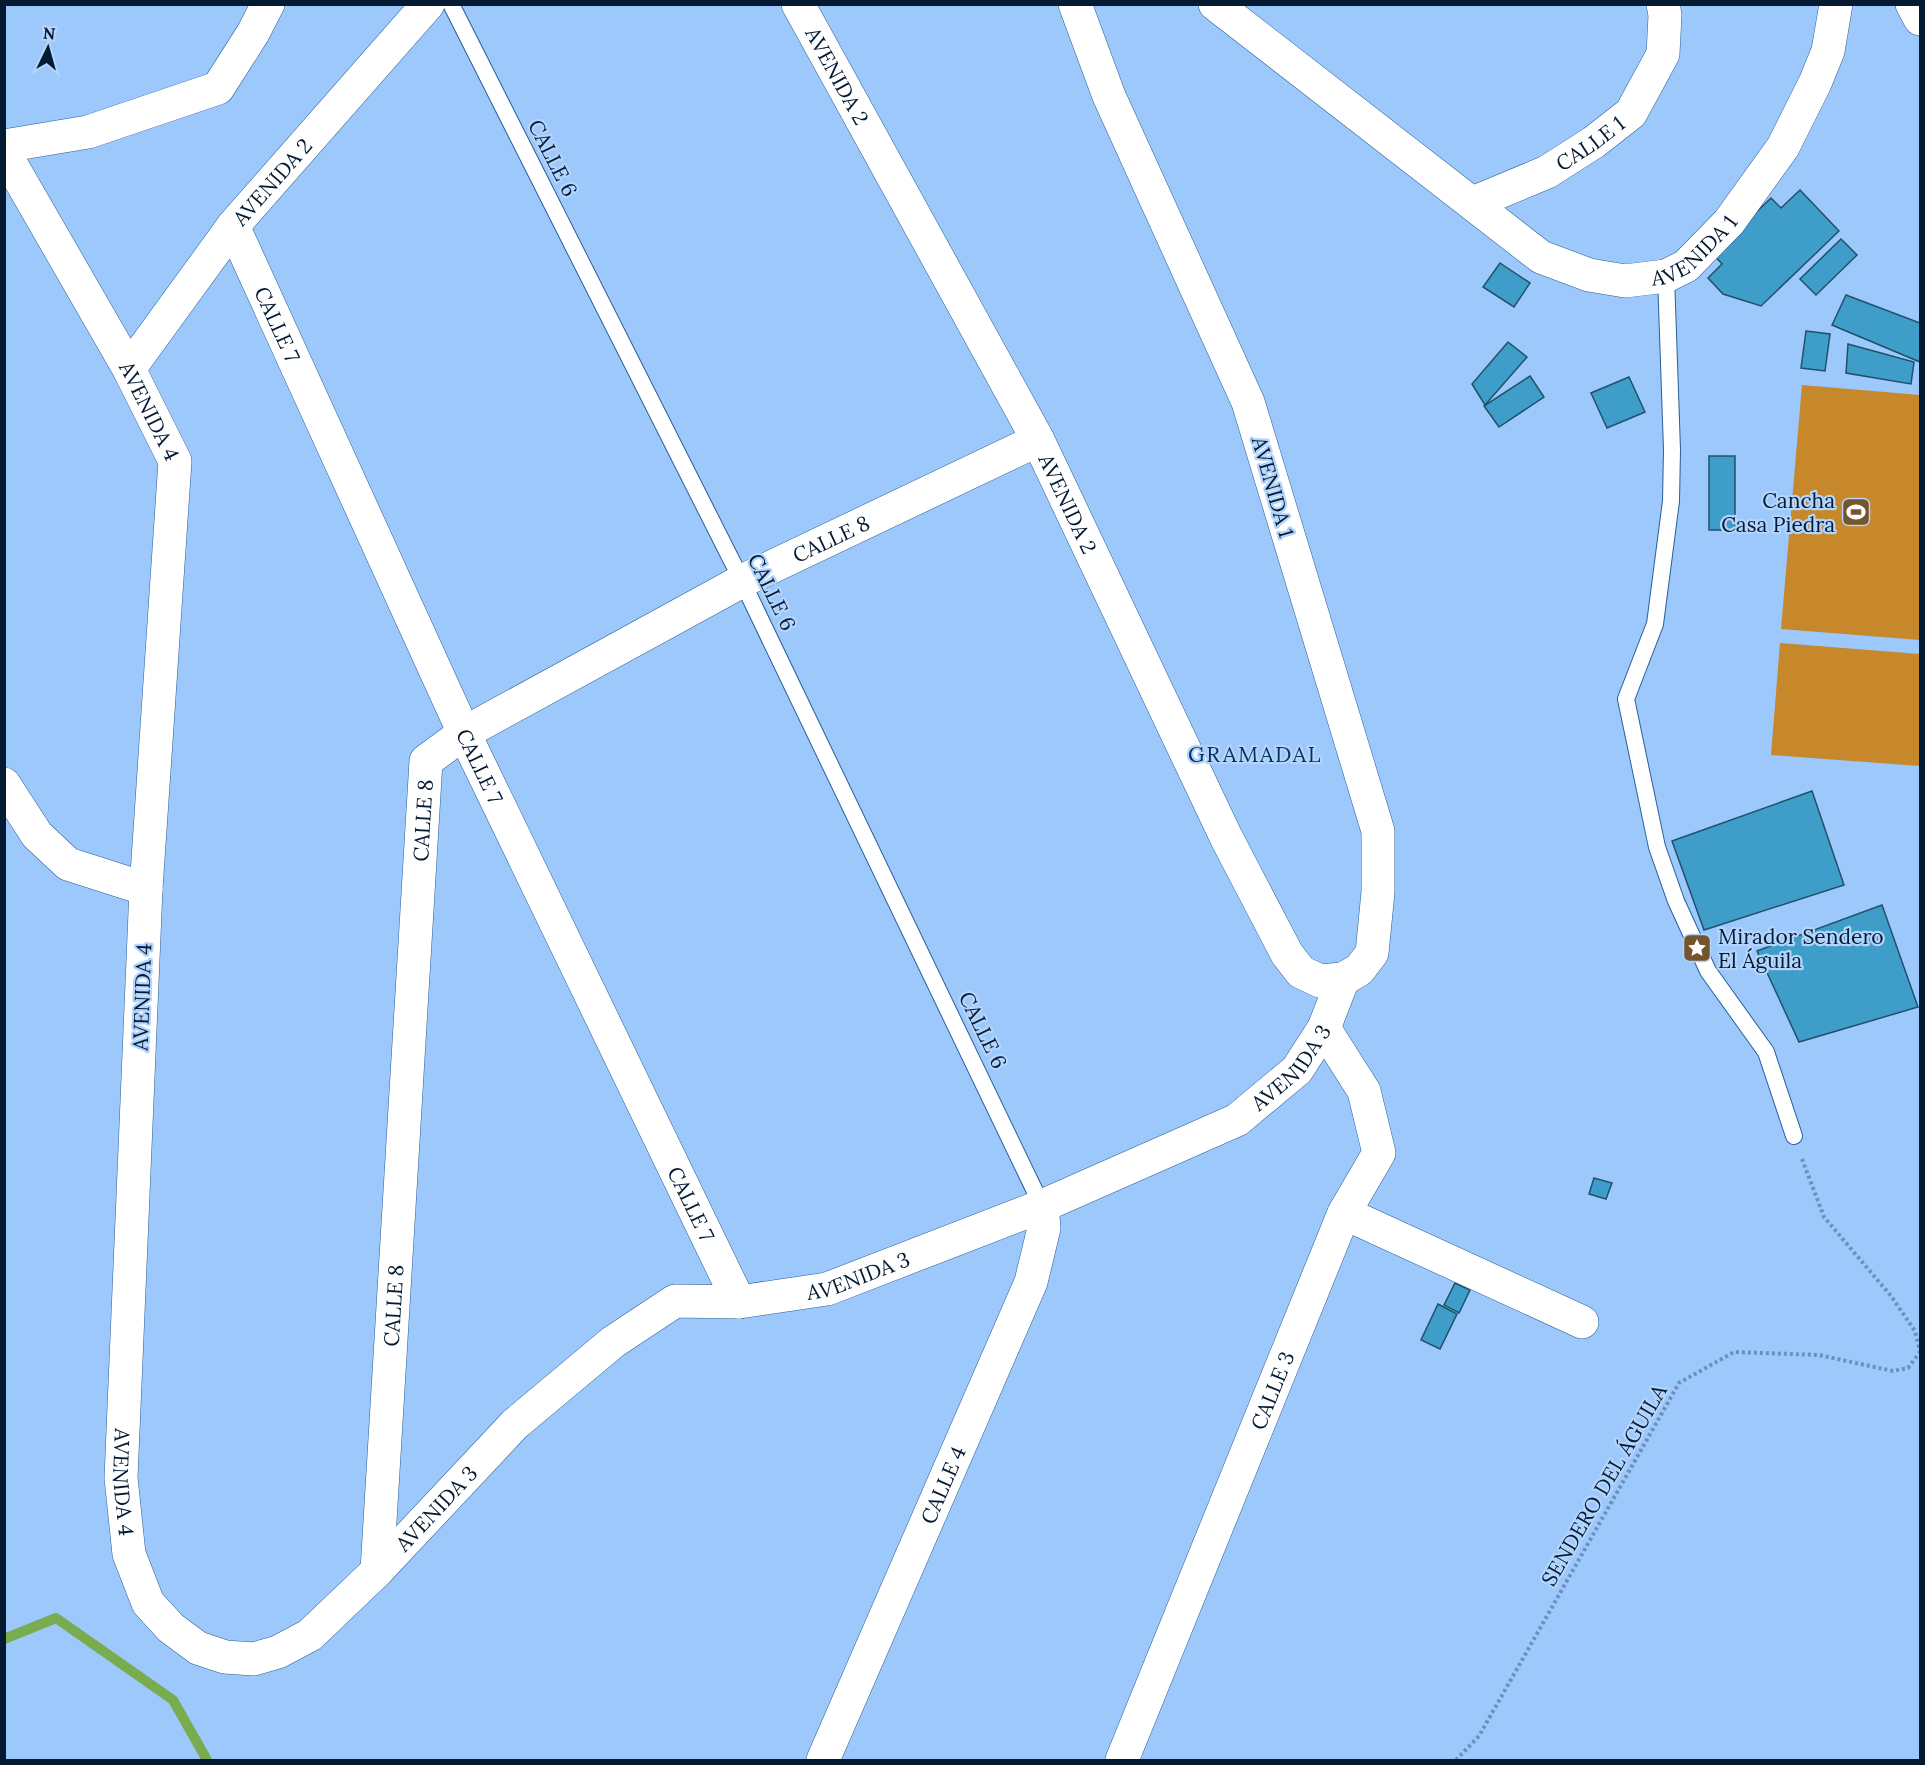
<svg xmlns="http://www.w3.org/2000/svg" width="1925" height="1765" font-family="Lora,serif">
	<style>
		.green { fill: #c6882a }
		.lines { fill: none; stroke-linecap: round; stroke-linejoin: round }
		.stream { stroke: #79ab4f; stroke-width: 10 }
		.building { fill: #3f9dc9; stroke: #205169; stroke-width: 1.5 }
		.lane-casing { stroke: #295f98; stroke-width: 18 }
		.street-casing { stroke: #295f98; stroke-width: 34 }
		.path { stroke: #6b90bb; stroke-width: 4; stroke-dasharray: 3 3; stroke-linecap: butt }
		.lane { stroke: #fff; stroke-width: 16 }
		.street { stroke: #fff; stroke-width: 33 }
		.labels { text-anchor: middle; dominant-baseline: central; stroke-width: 4.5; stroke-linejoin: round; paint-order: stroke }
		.street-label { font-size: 21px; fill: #041a32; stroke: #b3d4fc }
		.poi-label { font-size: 21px; fill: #041a32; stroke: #b3d4fc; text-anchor: end }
		.neighbourhood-label { font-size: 22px; letter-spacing: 1.5px; fill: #07325c; stroke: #b3d4fc }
	</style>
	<rect width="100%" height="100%" fill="#9cc8fc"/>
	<g class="green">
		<path d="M1802 385 1920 395V640L1781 629Z"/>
		<path d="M1780 643 1920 654V766L1771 755Z"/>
	</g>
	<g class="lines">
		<path class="stream" d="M4 1639 56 1618 173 1700 207 1760"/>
	</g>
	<g class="building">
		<path d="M1800 190 1839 231 1761 306 1723 294 1708 278 1722 264 1713 254 1771 198 1781 208Z"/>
		<path d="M1841 239 1857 255 1816 295 1800 279Z"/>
		<path d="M1500 263 1530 283 1514 307 1483 287Z"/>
		<path d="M1846 295 1920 323V362L1832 325Z"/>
		<path d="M1806 331 1830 334 1825 371 1801 368Z"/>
		<path d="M1508 342 1527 357 1485 405 1472 384Z"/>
		<path d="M1848 344 1914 362 1911 384 1846 373Z"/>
		<path d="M1530 376 1544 397 1499 427 1484 406Z"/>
		<path d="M1629 377 1645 412 1607 428 1591 393Z"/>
		<rect x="1709" y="456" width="26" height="74"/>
		<path d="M1812 791 1844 885 1704 930 1672 841Z"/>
		<path d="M1882 905 1918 1007 1799 1042 1757 951Z"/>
		<path d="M1594 1178 1612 1183 1606 1199 1589 1194Z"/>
		<path d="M1455 1283 1470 1290 1459 1313 1444 1305Z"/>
		<path d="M1438 1304 1457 1314 1440 1349 1421 1340Z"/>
	</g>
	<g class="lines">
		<g class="lane-casing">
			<g id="lane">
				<path d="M451 4 742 581 1042 1206"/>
				<path d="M1666 276 1672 450 1671 501 1655 624 1626 699 1657 847 1676 901 1708 971 1766 1052 1794 1136"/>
			</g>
		</g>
		<g class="street-casing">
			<g id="street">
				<path id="s1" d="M798 4 1038 440 1226 837 1287 954 1301 972 1320 981 1343 979 1359 970 1372 953 1378 892V831L1248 402 1109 96 1075 4"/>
				<path id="s2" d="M1215 4 1541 257 1589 275 1625 281 1666 276 1686 266 1729 222 1783 147 1815 83 1828 51 1836 4"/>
				<path d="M1912 4 1920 19"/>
				<path d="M4 146 88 132 218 88 253 33 268 4"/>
				<path id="s3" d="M4 152 129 369 175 461 146 889 121 1478 129 1554 148 1603 171 1628 198 1648 225 1657 254 1659 278 1652 310 1635 377 1571 515 1424 613 1342 675 1301 739 1302 827 1289 1042 1206 1237 1120 1297 1070 1324 1028 1343 979"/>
				<path id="s4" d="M1473 203 1547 172 1594 142 1631 113 1663 54 1665 15 1663 4"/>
				<path id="s5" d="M233 226 464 733 739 1302"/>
				<path id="s6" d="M129 369 233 226 428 4"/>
				<path d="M4 784 37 835 68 864 146 889"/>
				<path d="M1344 1213 1582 1322"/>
				<path id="s7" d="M377 1571 426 761 464 733 742 581 1038 440"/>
				<path id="s8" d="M823 1760 1031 1282 1044 1228 1042 1206"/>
				<path id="s9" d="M1122 1760 1344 1213 1379 1153 1364 1091 1324 1028"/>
			</g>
		</g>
		<g class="path">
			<path d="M1802 1159 1824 1217 1891 1296 1915 1331 1920 1352"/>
			<path d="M1456 1760 1479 1736 1679 1383 1734 1352 1819 1355 1893 1371 1908 1368 1920 1352"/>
		</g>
		<use href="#lane" class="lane"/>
		<use href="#street" class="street"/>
	</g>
	<defs>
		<g id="stadium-square" transform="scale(1.5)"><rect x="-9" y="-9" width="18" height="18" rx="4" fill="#75552b" stroke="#b3d4fc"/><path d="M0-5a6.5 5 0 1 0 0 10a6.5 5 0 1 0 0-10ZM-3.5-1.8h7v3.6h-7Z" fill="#fff"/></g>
		<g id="sight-square" transform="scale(1.5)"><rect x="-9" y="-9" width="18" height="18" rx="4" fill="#75552b" stroke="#b3d4fc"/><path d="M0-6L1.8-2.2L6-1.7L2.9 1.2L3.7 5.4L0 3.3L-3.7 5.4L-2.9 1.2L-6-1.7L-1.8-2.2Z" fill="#fff"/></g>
	</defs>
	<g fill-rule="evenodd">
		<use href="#stadium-square" x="1856" y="512"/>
		<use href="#sight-square" x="1697" y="948"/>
	</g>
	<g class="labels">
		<g class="street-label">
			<text stroke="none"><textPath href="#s1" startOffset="82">AVENIDA 2</textPath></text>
			<text stroke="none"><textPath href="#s4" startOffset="132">CALLE 1</textPath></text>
			<text transform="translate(553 158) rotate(63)">CALLE 6</text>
			<text stroke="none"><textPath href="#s6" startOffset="236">AVENIDA 2</textPath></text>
			<text stroke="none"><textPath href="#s2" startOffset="579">AVENIDA 1</textPath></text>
			<text stroke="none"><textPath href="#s5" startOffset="108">CALLE 7</textPath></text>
			<text stroke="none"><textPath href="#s3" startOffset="297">AVENIDA 4</textPath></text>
			<text transform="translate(1273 487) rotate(74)">AVENIDA 1</text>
			<text stroke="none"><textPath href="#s1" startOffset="568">AVENIDA 2</textPath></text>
			<text stroke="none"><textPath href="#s7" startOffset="1274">CALLE 8</textPath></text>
			<text transform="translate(772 592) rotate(64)">CALLE 6</text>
			<text stroke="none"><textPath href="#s5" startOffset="594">CALLE 7</textPath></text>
			<text stroke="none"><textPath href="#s7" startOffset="752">CALLE 8</textPath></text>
			<text transform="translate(142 997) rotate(-88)">AVENIDA 4</text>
			<text transform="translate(983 1030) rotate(64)">CALLE 6</text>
			<text stroke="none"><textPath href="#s3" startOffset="2856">AVENIDA 3</textPath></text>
			<text stroke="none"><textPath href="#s5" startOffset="1080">CALLE 7</textPath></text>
			<text stroke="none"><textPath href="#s3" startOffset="2370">AVENIDA 3</textPath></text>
			<text stroke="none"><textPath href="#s7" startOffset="266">CALLE 8</textPath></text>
			<text stroke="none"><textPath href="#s9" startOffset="399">CALLE 3</textPath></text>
			<text stroke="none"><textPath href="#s3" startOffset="1376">AVENIDA 4</textPath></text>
			<text stroke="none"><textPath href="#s8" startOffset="300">CALLE 4</textPath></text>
			<text transform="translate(1604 1485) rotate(-60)">SENDERO DEL ÁGUILA</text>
			<text stroke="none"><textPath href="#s3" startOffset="1866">AVENIDA 3</textPath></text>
		</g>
		<g class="poi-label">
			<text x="1835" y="500">Cancha<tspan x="1835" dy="24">Casa Piedra</tspan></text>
			<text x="1718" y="936" text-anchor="start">Mirador Sendero<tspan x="1718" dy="24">El Águila</tspan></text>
		</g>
		<g class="neighbourhood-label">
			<text x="1255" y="754">GRAMADAL</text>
		</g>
	</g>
	<rect width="1925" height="1765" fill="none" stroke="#041a32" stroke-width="12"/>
	<g transform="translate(48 48) rotate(5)" stroke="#b3d4fc" stroke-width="4.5" paint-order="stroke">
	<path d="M0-4.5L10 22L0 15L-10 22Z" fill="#041a32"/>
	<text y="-9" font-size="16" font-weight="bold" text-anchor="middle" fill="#041a32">N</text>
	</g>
</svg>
